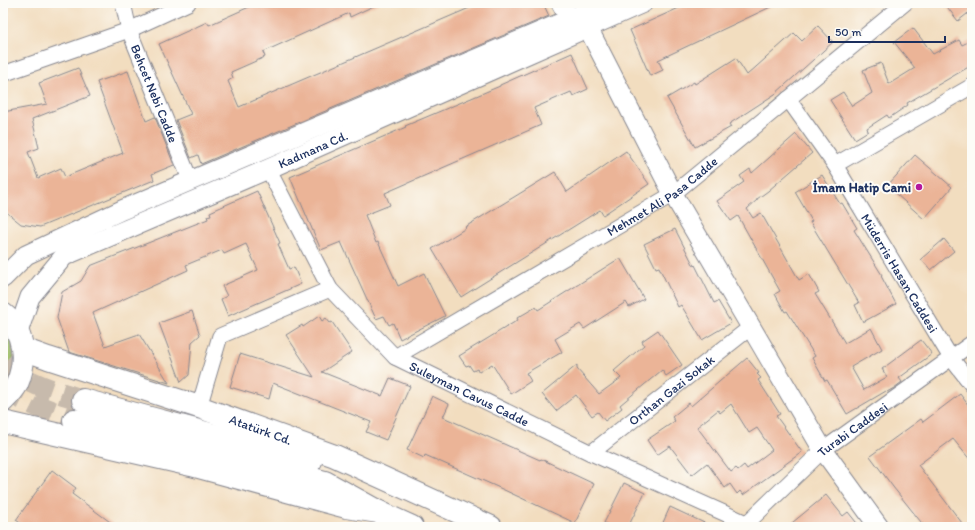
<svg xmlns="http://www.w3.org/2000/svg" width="975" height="530" font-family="Itim,sans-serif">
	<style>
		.green { fill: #a1c068; stroke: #5e7863 }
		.building { fill: #ebb497; fill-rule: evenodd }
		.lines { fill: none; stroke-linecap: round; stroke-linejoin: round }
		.primary-tunnel { stroke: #c7baac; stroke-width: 22; stroke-dasharray: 22 11; stroke-linecap: butt }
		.minor-casing { stroke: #86868e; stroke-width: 17 }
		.tertiary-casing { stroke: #86868e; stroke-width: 21 }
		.primary-casing { stroke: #86868e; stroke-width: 24 }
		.minor { stroke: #fff; stroke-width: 15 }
		.tertiary { stroke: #fff; stroke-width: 19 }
		.primary { stroke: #fff; stroke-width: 22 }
		.poi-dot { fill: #b5179e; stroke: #fdfcf7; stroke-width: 1.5 }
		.labels { text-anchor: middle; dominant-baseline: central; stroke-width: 4; stroke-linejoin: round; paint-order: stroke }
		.street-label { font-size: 13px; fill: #1b2f5e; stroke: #fdfcf7 }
		.poi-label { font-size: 13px; font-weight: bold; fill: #1b2f5e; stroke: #fdfcf7; text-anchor: end }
	</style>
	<rect width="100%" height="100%" fill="#fdfcf7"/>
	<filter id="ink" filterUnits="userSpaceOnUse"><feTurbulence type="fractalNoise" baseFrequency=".025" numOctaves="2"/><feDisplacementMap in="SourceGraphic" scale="8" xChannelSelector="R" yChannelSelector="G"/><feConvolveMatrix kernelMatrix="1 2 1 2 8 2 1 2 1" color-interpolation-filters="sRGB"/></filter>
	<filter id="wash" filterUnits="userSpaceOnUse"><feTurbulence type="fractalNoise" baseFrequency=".012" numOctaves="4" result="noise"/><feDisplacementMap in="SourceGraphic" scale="16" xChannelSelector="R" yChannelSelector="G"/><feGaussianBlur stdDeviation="0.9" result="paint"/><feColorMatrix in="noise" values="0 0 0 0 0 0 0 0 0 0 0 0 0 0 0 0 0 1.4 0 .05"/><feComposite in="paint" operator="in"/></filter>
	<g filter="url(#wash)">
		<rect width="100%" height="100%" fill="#f2ddbf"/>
		<path class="green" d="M3 326 11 338 15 366 3 390Z"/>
		<g id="blocks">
			<g class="building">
				<path d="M258 3H380L350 17 349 13 263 52 265 57 231 72 233 78 228 81 239 107 481 3H543L549 16 201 164 198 155 191 158 176 120 191 114 159 44 207 22 209 25Z"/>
				<path d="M690 3H779L658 60 663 70 650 76 630 30Z"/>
				<path d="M944 3H972V10L958 21Z"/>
				<path d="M818 26 833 42 775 94 729 124 731 127 695 147 667 98 694 82 695 84 736 58 747 75 794 33 802 41Z"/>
				<path d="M913 28 933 54 959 40 962 45 972 40V65L907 103 908 105 889 118 887 115 867 128 868 131 855 139 830 100 843 92 852 106 872 93 863 70 881 63 889 84 915 68 894 42Z"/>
				<path d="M572 53 588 89 573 96 571 92 534 108 541 125 385 193 390 205 365 215 376 243 378 242 398 286 424 273 445 316 400 339 393 323 389 325 384 316 376 319 341 242 321 250 290 177 406 127 405 126 500 86V85Z"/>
				<path d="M78 68 90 96 32 119 39 148 28 152 38 178 61 168 65 177 123 153 97 82 128 71 146 121 155 117 174 165 152 174 154 180 40 227 21 224 5 211 3 207V112L47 104 39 83Z"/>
				<path d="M796 134 812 153 768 191 757 199V200L747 209 753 218 761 213 799 280 809 274 819 292 815 294 845 343 871 328 882 349 851 367 864 390 887 377 882 369 921 340 932 354 899 378 902 382 894 388 887 392 886 391 847 414 827 380 825 381 812 358 815 356 787 311 785 312 775 294 780 291 738 216 731 221 717 201 744 182 740 176 750 169 752 173Z"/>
				<path d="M626 151 649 184 603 215 600 210 461 297 432 249 466 228 465 227 555 172 567 192Z"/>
				<path d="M915 155 952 187 924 219 887 186Z"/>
				<path d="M822 175 840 204 842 203 857 228 854 230 882 275 881 276 896 304 863 322 855 305 859 303 810 222 812 221 795 192Z"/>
				<path d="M257 191 280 243 278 244 289 269 294 267 301 284 228 316 221 299 227 296 222 286 258 270 246 244 224 254 222 250 186 265 188 270 93 313 105 346 139 334 169 383 69 352 57 318 62 292 81 281 90 266 208 219 207 216 211 215 210 212Z"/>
				<path d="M675 229 694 266 695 265 714 303 718 301 731 323 702 340 681 305 678 307 659 267 656 268 644 244Z"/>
				<path d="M944 239 954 251 931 270 921 259Z"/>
				<path d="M620 258 644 299 629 307 626 302 584 329 580 324 555 339 562 352 526 373 531 381 511 394 492 364 479 372 477 369 473 371 469 365 466 366 459 356 518 320 517 318 536 307 538 310Z"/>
				<path d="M192 311 200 335 192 342 189 375 181 382 159 323Z"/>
				<path d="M319 316 322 321 326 318 330 323 332 322 352 352 322 372 382 396 390 378 410 386 386 440 366 432 371 422 273 383 269 399 230 387 240 354 314 377 286 335 302 325 303 327Z"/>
				<path d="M658 330 682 365 666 376 662 370 620 405 622 408 605 421 598 412 592 416 576 395 556 411 542 394 577 365V369L599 394 621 378 614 371 644 345 642 341Z"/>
				<path d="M747 358 759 373 757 374 761 378 758 380 780 414 776 416 802 452 743 495 740 491 737 494 730 484 725 488 707 463 692 475 670 446 657 455 647 440 675 421 672 417 689 403 691 406ZM731 404 749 433 757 428 772 450 747 469 744 465 738 470 736 468 731 472 697 427 718 410 720 413Z"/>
				<path d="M960 394 972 410V462L953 439 918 465 965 527H925L893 487 870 456 921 419 923 422Z"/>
				<path d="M432 396 449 404 443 417 540 460 541 459 594 484 575 523 502 489 425 455 424 458 407 450Z"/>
				<path d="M52 470 76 488 72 494 117 527H26L16 520Z"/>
				<path d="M624 483 645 493 628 527H613L604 523Z"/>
				<path d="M826 495 843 516 848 512 860 527H787Z"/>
				<path d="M670 507 713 527H661Z"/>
			</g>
		</g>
	</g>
	<g filter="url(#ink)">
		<use href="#blocks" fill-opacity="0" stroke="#86868e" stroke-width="1"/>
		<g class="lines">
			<g class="primary-tunnel">
				<path d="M3 363C23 383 57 392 83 400"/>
				<path d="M3 389 35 405 74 420"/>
			</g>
			<g class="minor-casing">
				<g id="minor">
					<path id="s1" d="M123 3 129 30 191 182"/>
					<path d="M3 74 129 30 188 3"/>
					<path id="s2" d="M788 99 835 165 951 358 972 385"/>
					<path d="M835 165 972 86"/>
					<path id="s3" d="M268 169 330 289 395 357 591 453 746 523 752 527"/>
					<path id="s4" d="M395 357 673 194 905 3"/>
					<path d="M199 407 220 336 330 289"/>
					<path id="s5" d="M591 453 751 327"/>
					<path id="s6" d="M743 527 823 450 972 343"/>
				</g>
			</g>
			<g class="tertiary-casing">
				<g id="tertiary">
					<path d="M561 3 570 19"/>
					<path d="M588 28 673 194 823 450 879 527"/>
					<path d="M3 278 26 255 122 210 570 19 605 3"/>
					<path id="s7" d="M18 332 30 297 64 256 268 169 643 3"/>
				</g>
			</g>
			<g class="primary-casing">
				<g id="primary">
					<path d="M3 314C25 331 27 361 17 384 14 390 8 396 3 401"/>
					<path id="s8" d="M23 349 48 358 199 407 335 456 491 527"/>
					<path d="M83 400 311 461"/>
					<path d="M74 420 255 463 325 482 379 512 412 527"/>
					<path d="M3 422 191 465 346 507 379 512"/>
				</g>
			</g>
			<use href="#minor" class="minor"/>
			<use href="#tertiary" class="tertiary"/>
			<use href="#primary" class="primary"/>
		</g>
	</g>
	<circle class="poi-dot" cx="919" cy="187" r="4"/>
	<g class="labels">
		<g class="street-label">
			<text stroke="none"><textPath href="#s1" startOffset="96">Behcet Nebi Cadde</textPath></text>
			<text stroke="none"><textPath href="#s7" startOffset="361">Kadınana Cd.</textPath></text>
			<text stroke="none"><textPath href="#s4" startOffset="312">Mehmet Ali Pasa Cadde</textPath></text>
			<text stroke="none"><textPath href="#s2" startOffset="207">Müderris Hasan Caddesi</textPath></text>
			<text stroke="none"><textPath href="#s5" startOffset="102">Orthan Gazi Sokak</textPath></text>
			<text stroke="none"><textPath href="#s3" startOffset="312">Suleyman Cavus Cadde</textPath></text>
			<text stroke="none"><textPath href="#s8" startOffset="251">Atatürk Cd.</textPath></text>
			<text stroke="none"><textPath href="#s6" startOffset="147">Turabi Caddesi</textPath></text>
		</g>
		<g class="poi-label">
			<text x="911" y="187">İmam Hatip Cami</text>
		</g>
	</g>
	<rect width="975" height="530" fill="none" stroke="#fdfcf7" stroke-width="16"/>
	<path d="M829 36v6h116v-6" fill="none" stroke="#1b2f5e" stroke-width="2"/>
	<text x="835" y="36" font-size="12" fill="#1b2f5e" stroke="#fdfcf7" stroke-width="3" paint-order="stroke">50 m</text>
</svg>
